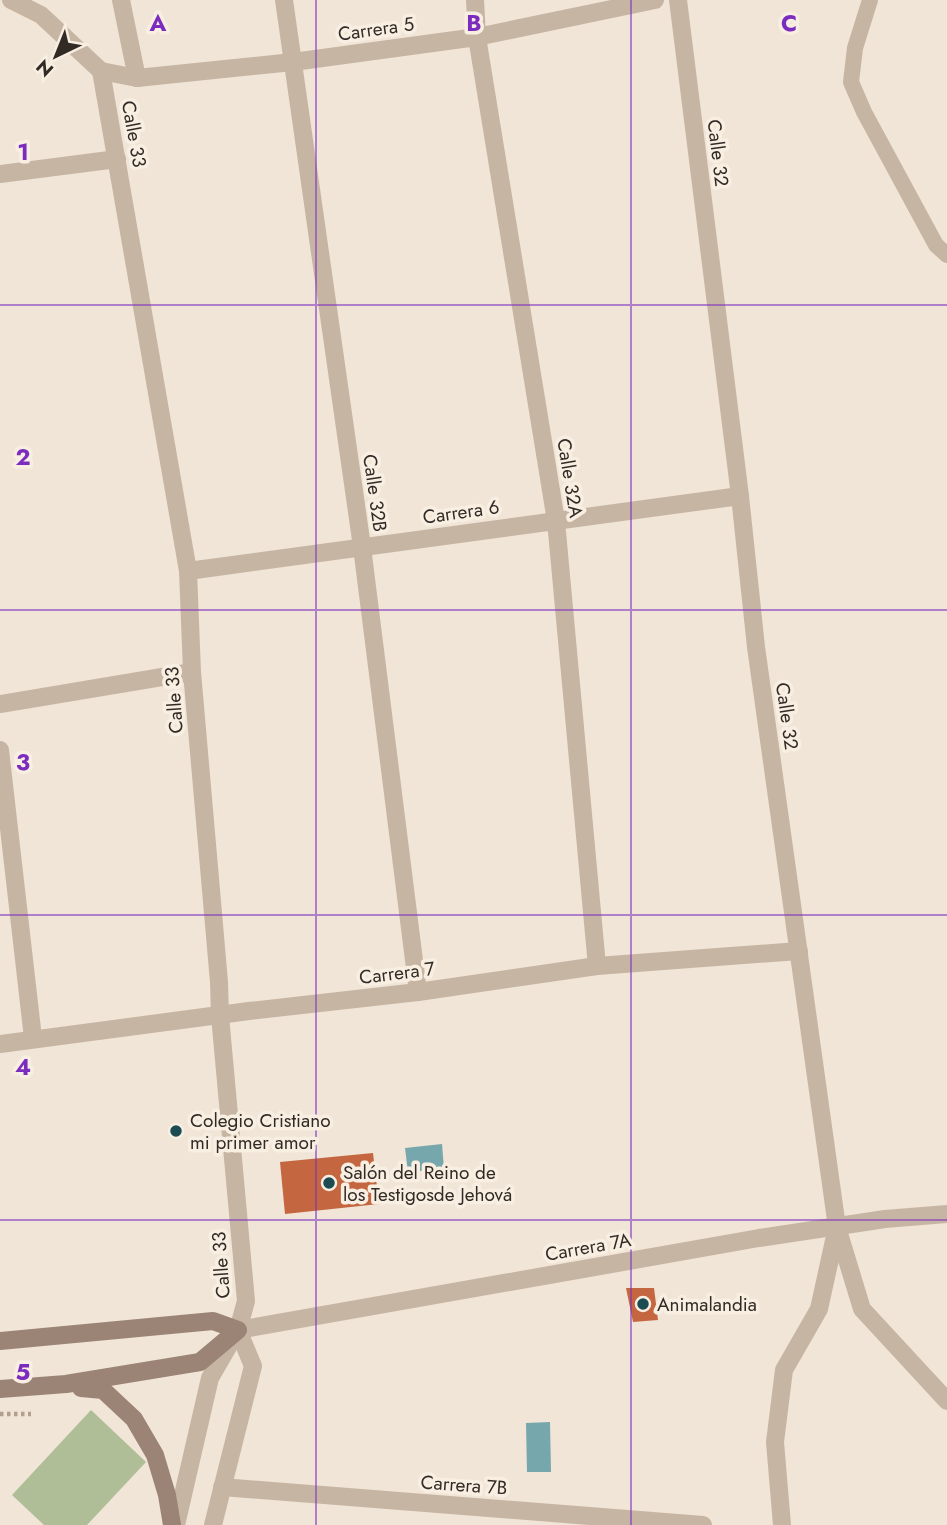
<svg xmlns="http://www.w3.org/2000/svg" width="947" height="1525" font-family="Jost,sans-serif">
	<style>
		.green { fill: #afbe97 }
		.water { fill: #76a7ac }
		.building { fill: #c46741 }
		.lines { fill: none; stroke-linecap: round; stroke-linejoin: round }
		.path { stroke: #b39f8d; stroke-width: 4.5; stroke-dasharray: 3.5 3.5; stroke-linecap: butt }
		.service { stroke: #c7b5a3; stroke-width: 16 }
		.minor { stroke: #c7b5a3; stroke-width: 18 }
		.tertiary { stroke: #c7b5a3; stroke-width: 18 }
		.secondary { stroke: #9b8475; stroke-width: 18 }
		.grid { fill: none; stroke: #7b2cbf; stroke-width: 2; stroke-opacity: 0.55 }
		.poi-dot { fill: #1c4c53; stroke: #f8efe2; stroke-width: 2.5 }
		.labels { text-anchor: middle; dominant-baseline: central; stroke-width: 7; stroke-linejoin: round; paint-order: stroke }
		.street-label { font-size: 19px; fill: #322a25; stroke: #f8efe2 }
		.poi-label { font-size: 19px; fill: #322a25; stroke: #f8efe2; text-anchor: start }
		.grid-label { font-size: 23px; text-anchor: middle; font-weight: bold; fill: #7b2cbf; stroke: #f8efe2; stroke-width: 7; stroke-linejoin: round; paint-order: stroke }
	</style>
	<rect width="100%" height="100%" fill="#f0e5d6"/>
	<path class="green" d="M91 1410 146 1462 87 1525H44L12 1495Z"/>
	<g class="water">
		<path d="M442 1144 444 1169 408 1172 405 1148Z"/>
		<path d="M550 1422 551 1472H527L526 1423Z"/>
	</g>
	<g class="building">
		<path d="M373 1153 379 1204 285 1214 280 1162Z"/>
		<path d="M626 1288H654L658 1320 633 1322Z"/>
	</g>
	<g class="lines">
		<path class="path" d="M0 1414H31"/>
		<path class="service" d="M870 0 855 48 851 82 864 112 936 245 947 255"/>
		<g class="minor">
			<path d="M11 0 41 15 101 71"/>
			<path d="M121 0 137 78"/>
			<path d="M284 0 362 547 418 992"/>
			<path d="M475 0 477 37 556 521 597 966"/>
			<path d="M101 71 188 571 192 672 219 982 220 1016 246 1301 238 1330"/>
			<path d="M101 71 137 78 293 62 477 37 655 0"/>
			<path d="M0 174 117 159"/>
			<path d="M188 571 740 496"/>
			<path d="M0 704 192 672"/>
			<path d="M0 750 33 1038"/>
			<path d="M222 1487 703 1525"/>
			<path d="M782 1525 775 1442 784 1370 819 1309 837 1227"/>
		</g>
		<g class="tertiary">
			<path d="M678 0 740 496 756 647 837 1227 862 1309 947 1401"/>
			<path d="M0 1044 249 1011 418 992 597 966 799 951"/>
			<path d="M238 1330 759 1238 885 1219 947 1214"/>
			<path d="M176 1525 210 1378 236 1333"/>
			<path d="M213 1525 253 1366 238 1330"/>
		</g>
		<g class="secondary">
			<path d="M0 1341 213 1321 238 1330 200 1362 66 1384 0 1389"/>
			<path d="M81 1388 103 1390 134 1419 155 1455 167 1495 172 1525"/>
		</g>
	</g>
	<path class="grid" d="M316 0V1525M631 0V1525M0 305H947M0 610H947M0 915H947M0 1220H947"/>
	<g class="poi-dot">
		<circle cx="176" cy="1131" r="7"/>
		<circle cx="329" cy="1183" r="7"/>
		<circle cx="643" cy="1304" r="7"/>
	</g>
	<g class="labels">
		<g class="street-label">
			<text transform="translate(376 29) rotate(-8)">Carrera 5</text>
			<text transform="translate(134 134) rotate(80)">Calle 33</text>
			<text transform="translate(718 153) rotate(83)">Calle 32</text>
			<text transform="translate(570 478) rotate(81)">Calle 32A</text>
			<text transform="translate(375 493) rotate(82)">Calle 32B</text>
			<text transform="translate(461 512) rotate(-8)">Carrera 6</text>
			<text transform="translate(174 700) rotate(-94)">Calle 33</text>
			<text transform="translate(787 716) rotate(82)">Calle 32</text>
			<text transform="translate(397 973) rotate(-7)">Carrera 7</text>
			<text transform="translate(588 1247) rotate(-10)">Carrera 7A</text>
			<text transform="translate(221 1265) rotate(-94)">Calle 33</text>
			<text transform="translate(464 1485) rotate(4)">Carrera 7B</text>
		</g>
		<g class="poi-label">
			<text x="190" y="1120">Colegio Cristiano<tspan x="190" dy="22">mi primer amor</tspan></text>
			<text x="343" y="1172">Salón del Reino de<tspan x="343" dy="22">los Testigosde Jehová</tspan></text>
			<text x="657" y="1304">Animalandia</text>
		</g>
	</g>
	<g class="grid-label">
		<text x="158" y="31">A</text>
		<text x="474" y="31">B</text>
		<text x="789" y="31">C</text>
		<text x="23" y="160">1</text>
		<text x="23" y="465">2</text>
		<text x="23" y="770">3</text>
		<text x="23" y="1075">4</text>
		<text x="23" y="1380">5</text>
	</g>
	<g transform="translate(56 56) rotate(223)" stroke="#f8efe2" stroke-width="5" paint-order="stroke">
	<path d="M0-5L12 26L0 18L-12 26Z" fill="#322a25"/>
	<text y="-10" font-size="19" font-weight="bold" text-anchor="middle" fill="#322a25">N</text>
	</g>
</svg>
